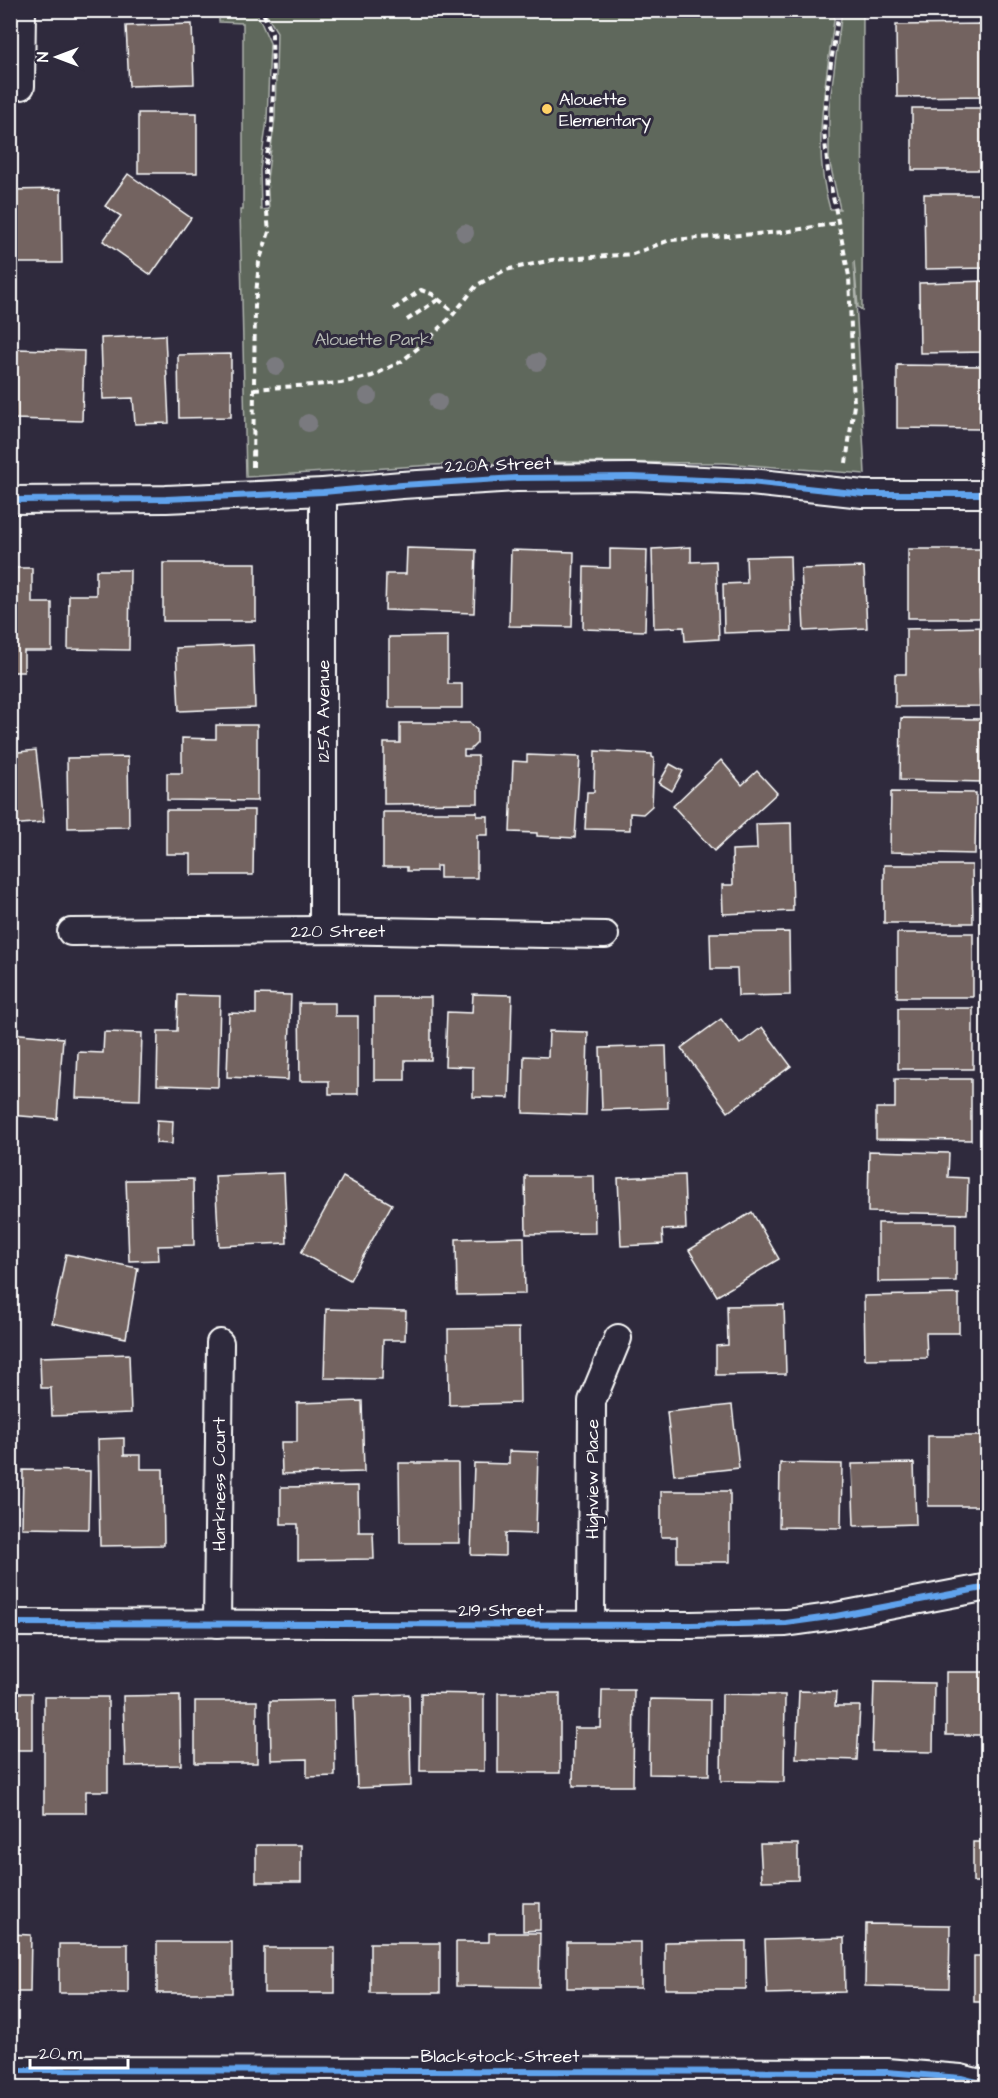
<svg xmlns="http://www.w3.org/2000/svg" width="998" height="2098" font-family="'Architects Daughter',sans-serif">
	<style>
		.green { fill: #5e675b; stroke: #aeb3ad; stroke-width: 1.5 }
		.building { fill: #736460; stroke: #fff; stroke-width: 1.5 }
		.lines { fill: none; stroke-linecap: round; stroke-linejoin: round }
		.minor-casing { stroke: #fff; stroke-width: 30 }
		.path { stroke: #fff; stroke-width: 4; stroke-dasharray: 6 4.5; stroke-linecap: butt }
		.minor { stroke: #2f2a3d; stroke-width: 26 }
		.cycleway-casing { stroke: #2f2a3d; stroke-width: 10 }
		.cycleway { stroke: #60a3ed; stroke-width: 6 }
		.tree { fill: #7a7a7f }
		.poi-dot { fill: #ffd166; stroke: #2f2a3d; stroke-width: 2 }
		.labels { text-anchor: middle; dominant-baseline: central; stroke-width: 6; stroke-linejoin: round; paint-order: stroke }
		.poi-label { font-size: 18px; fill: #fff; stroke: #2f2a3d; text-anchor: start }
		.park-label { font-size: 18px; fill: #b7bbb5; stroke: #2f2a3d }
		.street-label { font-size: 18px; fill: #fff; stroke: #2f2a3d }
	</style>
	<rect width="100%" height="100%" fill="#2f2a3d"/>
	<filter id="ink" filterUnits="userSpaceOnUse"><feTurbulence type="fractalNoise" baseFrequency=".0167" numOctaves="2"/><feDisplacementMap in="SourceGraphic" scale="12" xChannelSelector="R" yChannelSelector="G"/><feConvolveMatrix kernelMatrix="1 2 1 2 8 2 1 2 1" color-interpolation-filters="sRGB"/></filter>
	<g filter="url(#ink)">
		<path class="green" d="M219 11H256L270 43 267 120 260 170 261 210 269 209 267 179 275 118 277 32 264 11H835C828 77 810 143 830 209H840L829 159V108L842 11H863L862 310 858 307 854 261 865 474 724 463 557 462 433 465 246 477 240 210H243V23L219 22Z"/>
		<g class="building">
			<path d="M192 24 194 84 129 86 126 26Z"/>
			<path d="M988 24V96L897 97 896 25Z"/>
			<rect x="912" y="108" width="75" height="62"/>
			<rect x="138" y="113" width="59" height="60"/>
			<path d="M128 174 191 218 151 275 103 241 121 216 105 206Z"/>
			<path d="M61 189 62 263H10V190Z"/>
			<path d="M924 194H988V268L925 269Z"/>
			<path d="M988 281V352L920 353 919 283Z"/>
			<path d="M165 335 169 423 135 424 133 398 103 399 101 338Z"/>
			<path d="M17 349 84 351 82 421 14 419Z"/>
			<path d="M231 354V417L179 418 178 355Z"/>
			<path d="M897 365 988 366V404H980V429L897 428Z"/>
			<path d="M691 547V562L716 561 719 639 685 641 684 627 654 628 652 549Z"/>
			<path d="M407 548 476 550 474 613 385 610 386 574H406Z"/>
			<path d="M610 549 647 550 645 631 583 629 584 567 610 568Z"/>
			<rect x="908" y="549" width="80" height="69"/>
			<path d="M511 550 574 552 572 627 509 626Z"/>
			<path d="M790 556 792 631 724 633 723 584 747 583 746 557Z"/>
			<rect x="163" y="563" width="93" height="58"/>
			<path d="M864 567 867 628 804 631 801 569Z"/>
			<path d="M10 568H32V603H52V651H24V672H10Z"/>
			<path d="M96 570H130L129 650 68 649 69 595H96Z"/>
			<path d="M988 627V668H979L980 706 895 707V674H906V629Z"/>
			<path d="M448 636V684H462V708H389V637Z"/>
			<path d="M253 645 255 708 179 711 176 648Z"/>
			<path d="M901 718 984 719 983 782 900 780Z"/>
			<path d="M400 723H470L477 730V743L470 750H464V756H478V803L384 804V743H400Z"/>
			<path d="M216 725H257V801L167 800V773H182V738L216 739Z"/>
			<path d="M36 750 44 822 10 825V753Z"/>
			<path d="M595 751 652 754V757L654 758 652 806 643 814 630 813V830L585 829 587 792H594Z"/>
			<path d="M527 755 580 757 575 838 537 836V833L510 832 513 761 527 762Z"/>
			<path d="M128 757 129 827 68 828 67 758Z"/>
			<path d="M721 760 742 785 757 771 777 793 714 851 673 806Z"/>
			<path d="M670 764 683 771 672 791 659 783Z"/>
			<path d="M891 792 976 793 975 854 890 852Z"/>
			<path d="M166 810H254L253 875H191V854H166Z"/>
			<path d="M383 812H477V816H488V835H477V878H440V866H436V871H407V867H383Z"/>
			<path d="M791 823 793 911 723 914 722 885H733L732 850 757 849 756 824Z"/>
			<path d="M884 865H972L973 923H884Z"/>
			<path d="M789 932 790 995 738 996 737 969H711L710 933Z"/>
			<rect x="897" y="933" width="76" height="64"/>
			<path d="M256 994 291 995 288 1080 227 1077 229 1013 256 1014Z"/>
			<path d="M473 994 512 995 509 1098 473 1097V1067L445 1066 447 1012 472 1013Z"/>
			<path d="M178 995 220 996 218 1087 157 1085 158 1031H177Z"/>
			<path d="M374 997H431V1060H405V1080H374Z"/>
			<path d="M299 1003H335V1016H358V1094H329V1081H300Z"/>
			<rect x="898" y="1008" width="75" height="61"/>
			<path d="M721 1019 740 1044 762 1027 791 1066 728 1112 681 1048Z"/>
			<path d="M549 1031 588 1032 586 1115 523 1113 524 1056 548 1057Z"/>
			<path d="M104 1032 142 1033 140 1100 76 1098 78 1052 103 1053Z"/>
			<path d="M10 1033 63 1038 57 1119 10 1115Z"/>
			<path d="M666 1046 668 1108 602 1110 600 1048Z"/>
			<path d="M895 1079H971V1140L876 1139V1108H895Z"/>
			<path d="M157 1120 173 1121 172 1144 156 1143Z"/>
			<path d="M869 1151 949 1153 948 1177 968 1178 967 1214 868 1212Z"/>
			<path d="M284 1173 287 1243 219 1246 215 1176Z"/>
			<path d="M684 1175 686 1229 662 1230 663 1244 621 1246 618 1178Z"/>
			<path d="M525 1176H594L595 1233 526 1234Z"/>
			<path d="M343 1177 392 1204 350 1280 301 1253Z"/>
			<path d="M193 1179 194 1245 158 1246 159 1260 129 1261 126 1180Z"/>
			<path d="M752 1212 779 1259 717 1296 689 1250Z"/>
			<path d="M878 1223H956V1281L878 1282Z"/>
			<path d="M524 1237 525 1294 457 1295 456 1239Z"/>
			<path d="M66 1254 138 1268 126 1338 52 1323Z"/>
			<path d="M959 1294V1333H926L927 1358 865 1359 864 1296Z"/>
			<path d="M784 1305 786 1374 716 1375V1346L728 1345 727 1306Z"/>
			<path d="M326 1309 406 1311 405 1340H383L382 1379 324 1378Z"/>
			<path d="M519 1328 520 1403 449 1405 448 1329Z"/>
			<path d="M129 1354 131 1413 52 1416 51 1388H41L40 1357Z"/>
			<path d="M362 1401 364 1472 282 1474 281 1442H297V1403Z"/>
			<path d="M732 1405 739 1468 674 1475 667 1412Z"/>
			<rect x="928" y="1436" width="54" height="70"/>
			<path d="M124 1438V1455H141V1469H163L164 1545 100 1546 98 1439Z"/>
			<path d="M509 1451 538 1452 536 1534 505 1533V1556L471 1555 474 1463 509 1464Z"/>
			<path d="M399 1463H458L459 1543H400Z"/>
			<path d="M780 1463 842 1464 841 1528 779 1527Z"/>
			<path d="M914 1463 916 1524 854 1526 852 1464Z"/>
			<path d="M23 1470 90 1471 89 1529 22 1528Z"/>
			<path d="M358 1486 359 1532H373L374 1559 298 1560V1524H281V1487Z"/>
			<path d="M661 1491H730V1562H677V1537H661Z"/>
			<rect x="946" y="1672" width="42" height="63"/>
			<path d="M874 1682 934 1683 933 1752 872 1751Z"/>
			<path d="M602 1690H634L633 1786H573L574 1728H601Z"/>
			<path d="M799 1691 836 1692 835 1706H860L857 1760 796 1758Z"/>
			<rect x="10" y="1693" width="22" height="57"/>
			<path d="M421 1693 484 1694V1771H420Z"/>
			<rect x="498" y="1693" width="62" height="80"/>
			<path d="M409 1694 411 1786 357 1788 354 1696Z"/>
			<path d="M722 1694 785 1695 784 1782 721 1781Z"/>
			<path d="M180 1695 181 1765 125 1766 123 1696Z"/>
			<path d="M44 1697H108V1791H86V1813H44Z"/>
			<path d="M650 1699 710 1700 709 1775 649 1774Z"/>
			<path d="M334 1700 335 1776 307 1777V1759L271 1760 270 1701Z"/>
			<rect x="195" y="1701" width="62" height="62"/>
			<rect x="973" y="1842" width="15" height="40"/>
			<path d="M760 1844H798V1880L762 1881Z"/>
			<rect x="256" y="1845" width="45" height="37"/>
			<path d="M523 1903H540V1930L523 1931Z"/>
			<path d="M866 1924 950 1925 949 1988 865 1986Z"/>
			<path d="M489 1933H540L539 1987 456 1986V1942H489Z"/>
			<path d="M10 1934 31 1935 30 1992H10Z"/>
			<path d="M844 1938 845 1992 767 1994 765 1940Z"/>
			<path d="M746 1941V1989H665V1942Z"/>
			<rect x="157" y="1942" width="75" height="51"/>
			<rect x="567" y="1942" width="74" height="46"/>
			<rect x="370" y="1943" width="70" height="50"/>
			<rect x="59" y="1944" width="69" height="49"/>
			<rect x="264" y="1948" width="71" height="45"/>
			<rect x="974" y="1956" width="14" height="46"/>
		</g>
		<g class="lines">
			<g class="minor-casing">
				<g id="minor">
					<path d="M21 86 22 10"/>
					<path d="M323 492V930"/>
					<path d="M10 500 166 499 323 492 402 485 516 478 631 477 751 482 863 494H988"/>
					<path d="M71 932 323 930 605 935"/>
					<path d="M10 1623 691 1625 786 1623 836 1616 988 1587"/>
					<path d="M217 1624 220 1343"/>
					<path d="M591 1625 592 1401 618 1338"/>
					<path d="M10 2070 887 2072 961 2078 988 2085"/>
				</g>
			</g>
			<g class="path">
				<path d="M839 10 827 89 824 131 828 172 849 276 854 405 846 463"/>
				<path d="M394 309 421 290 432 294 455 313"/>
				<path d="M407 320 439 299"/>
				<path d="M254 389 341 383 372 376 402 361 428 340 452 316 477 285 505 270 552 260 633 254 670 240 784 232 837 223"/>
				<path d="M253 467 255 306 259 262 269 232 266 202 265 165 272 131 273 77 272 34 262 10"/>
			</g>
			<use href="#minor" class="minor"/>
			<g class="cycleway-casing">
				<g id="cycleway">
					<path d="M10 500 166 499 323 492 402 485 516 478 631 477 751 482 863 494H988"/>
					<path d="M10 1623 691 1625 786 1623 836 1616 988 1587"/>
					<path d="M10 2070 887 2072 961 2078 988 2085"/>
				</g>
			</g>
			<use href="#cycleway" class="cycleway"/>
		</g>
		<g class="tree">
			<circle cx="465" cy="233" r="9"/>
			<circle cx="537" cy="362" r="9"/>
			<circle cx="276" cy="366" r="9"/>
			<circle cx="368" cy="396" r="9"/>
			<circle cx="438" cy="402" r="9"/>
			<circle cx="308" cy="423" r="9"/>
		</g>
	</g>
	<circle class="poi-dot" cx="547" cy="109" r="6"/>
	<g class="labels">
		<g class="poi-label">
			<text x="559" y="99">Alouette<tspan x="559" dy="21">Elementary</tspan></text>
		</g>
		<g class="park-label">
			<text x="373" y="339">Alouette Park</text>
		</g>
		<g class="street-label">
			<text transform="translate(498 465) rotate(-2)">220A Street</text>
			<text transform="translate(323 711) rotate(-90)">125A Avenue</text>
			<text x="338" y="931">220 Street</text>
			<text transform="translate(592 1479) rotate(-90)">Highview Place</text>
			<text transform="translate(219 1484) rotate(-90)">Harkness Court</text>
			<text x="501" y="1610">219 Street</text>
			<text x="500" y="2056">Blackstock Street</text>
		</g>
	</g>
	<rect width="998" height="2098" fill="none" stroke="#2f2a3d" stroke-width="36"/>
	<rect x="18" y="18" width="962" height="2062" fill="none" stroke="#fff" stroke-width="2" filter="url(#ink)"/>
	<g transform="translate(57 57) rotate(270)" stroke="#2f2a3d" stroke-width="4.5" paint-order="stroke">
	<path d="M0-4.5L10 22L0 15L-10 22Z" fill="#ffffff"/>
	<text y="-9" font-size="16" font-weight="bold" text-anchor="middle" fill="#ffffff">N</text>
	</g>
	<path d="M30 2059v9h98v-9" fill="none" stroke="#ffffff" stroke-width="3"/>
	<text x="39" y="2059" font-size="18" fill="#ffffff" stroke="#2f2a3d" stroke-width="4.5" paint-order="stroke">20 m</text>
</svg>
